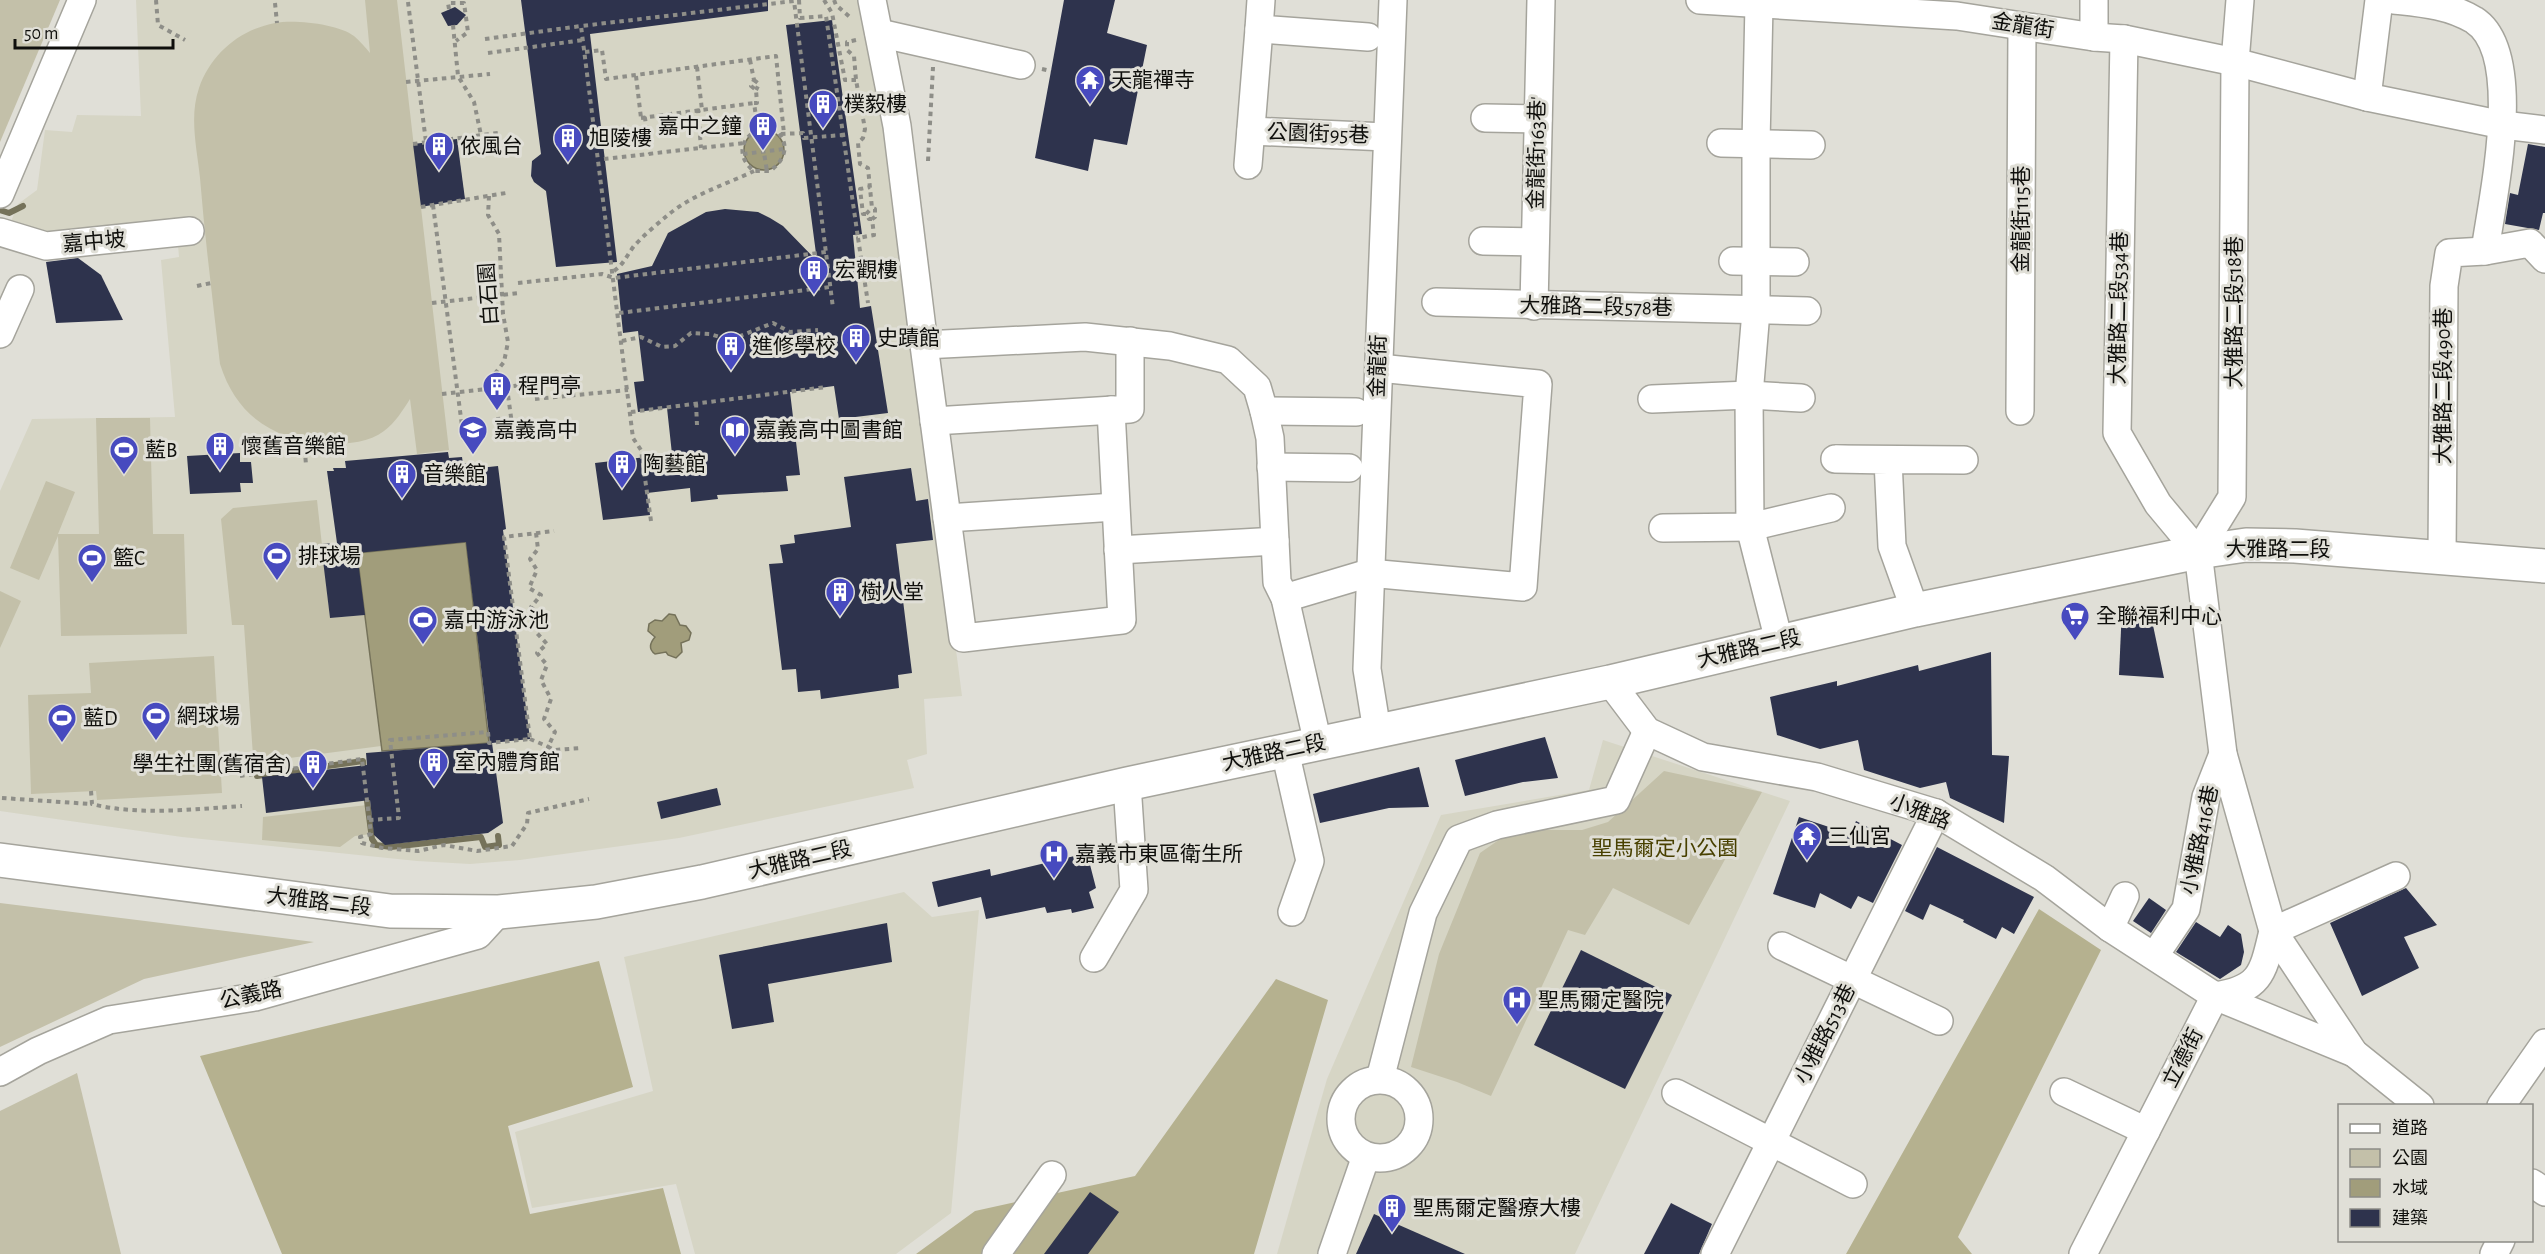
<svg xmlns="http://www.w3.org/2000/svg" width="2545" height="1254" font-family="'Alegreya Sans','Noto Sans TC',sans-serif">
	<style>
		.built { fill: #d6d5c5 }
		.green { fill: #c3c0a9 }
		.forest { fill: #b5b18f }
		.water { fill: #a19d7b; stroke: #75725a; stroke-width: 1.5 }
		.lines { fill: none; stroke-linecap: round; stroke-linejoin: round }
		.stream { stroke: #75725a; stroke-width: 6 }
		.building { fill: #2e334d }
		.minor-casing { stroke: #a5a49c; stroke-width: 30 }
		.major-casing { stroke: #a5a49c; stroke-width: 36 }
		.path { stroke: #8e8e88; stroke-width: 4; stroke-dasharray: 4.5 4.5; stroke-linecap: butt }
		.minor { stroke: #fff; stroke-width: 27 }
		.major { stroke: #fff; stroke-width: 33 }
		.labels { text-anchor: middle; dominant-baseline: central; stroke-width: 6; stroke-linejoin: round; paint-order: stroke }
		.street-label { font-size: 21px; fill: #0f0f0c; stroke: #e0dfd7 }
		.poi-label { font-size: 21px; fill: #0f0f0c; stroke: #e0dfd7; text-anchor: start }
		.park-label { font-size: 21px; fill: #484000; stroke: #e0dfd7 }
	</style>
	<rect width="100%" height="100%" fill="#e0dfd7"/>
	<g class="built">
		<path d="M136 0H864L888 127 962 696 924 699 927 754 907 760 914 788 679 838 520 860 470 864 417 861 182 837 0 811V491L32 419 175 417 161 260 179 257 178 245 30 256 2 244 18 204 37 190 45 130 72 132 77 115 141 116Z"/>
		<path d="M1603 740 1790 801 1575 1254H1277L1327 1079 1441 815 1589 790Z"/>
		<path d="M904 892 932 917 979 910 951 1213 896 1254H695L676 1184 532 1208 515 1132 653 1091 624 957Z"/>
	</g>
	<g class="green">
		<path d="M0 0H60L0 142Z"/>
		<path d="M365 0H397L449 450 417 454 410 399C403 410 395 423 384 431 370 442 348 444 331 444 276 441 237 418 220 364 213 302 205 240 200 178 197 149 189 117 199 88 211 54 239 30 275 23 294 19 339 24 354 36 360 41 365 47 370 53Z"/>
		<path d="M96 418H150L153 534H184L187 634 61 636 58 536 39 580 10 568 46 481 75 492 58 534H99Z"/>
		<path d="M317 500 330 618 365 615 381 746 259 762 253 756 244 625H232L221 519 233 508Z"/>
		<path d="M0 591 21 601 0 648Z"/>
		<path d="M214 656 222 793 97 800 96 791 31 794 28 695 91 693 89 663Z"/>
		<path d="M1664 771 1762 792 1689 925 1613 888 1585 935 1568 930 1491 1096 1457 1082 1411 1067 1439 954 1480 853 1513 830H1582L1608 822Z"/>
		<path d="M367 805 371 834 355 836 340 847 262 840 263 817Z"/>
		<path d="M0 903 314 942 144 979 0 1047Z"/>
		<path d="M77 1073 121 1254H0V1111Z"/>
	</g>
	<g class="forest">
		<path d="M2039 909 2101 950 1958 1237 1972 1254H1846Z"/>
		<path d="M599 961 633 1087 508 1126 530 1214 663 1188 681 1254H282L200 1056Z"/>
		<path d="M1276 979 1328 1000 1254 1254H916L975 1211 1135 1176Z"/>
	</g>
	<g class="water">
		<circle cx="764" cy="150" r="20"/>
		<path d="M466 542 489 743 382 751 357 553Z"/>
		<path d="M669 614 675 615 680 625 686 626 691 633 689 640 681 643 682 652 676 658 668 655 666 652 655 654C648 649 650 643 655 637L648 631 649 624 655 620 662 621Z"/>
	</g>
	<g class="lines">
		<g class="stream">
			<path d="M0 210 9 213 23 206"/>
			<path d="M257 776 363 761 364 771"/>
			<path d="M366 793 372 839 376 845 391 847 481 837 485 847 499 845 498 836"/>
		</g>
	</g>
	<g class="building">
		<path d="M521 0H768V11L590 34 617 262 556 267 546 191 534 182 531 176 532 161 541 154Z"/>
		<path d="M1064 0H1115L1107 33 1147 45 1127 145 1094 139 1088 171 1035 158Z"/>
		<path d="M455 7 466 15 457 25 448 26 441 13Z"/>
		<path d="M832 20 862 234 853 235 860 308 871 306 888 413 839 419 834 386 790 392 800 475 786 476 788 491 717 495 718 499 691 502 690 488 647 493 650 515 603 520 595 463 672 454 667 408 638 412 634 382 644 381 638 331 623 333 617 274 652 266 668 233 706 212 725 209 758 212 770 218 783 226 817 261 786 25Z"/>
		<path d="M457 139 465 199 421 207 413 144Z"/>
		<path d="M2528 144 2545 147V213H2543L2539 230 2505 224 2510 193 2518 195Z"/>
		<path d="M78 258 101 275 123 320 56 323 46 262Z"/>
		<path d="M448 452 449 458 462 457 463 464 469 463 470 469 498 466 506 529 503 530 530 739 492 743 503 823 488 833 385 845 374 835 370 800 266 813 262 777 367 765 366 753 490 743 466 542 357 553 365 615 330 618 321 544 337 543 327 471H334L333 468H346L345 461Z"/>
		<path d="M240 453V462H251L253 483H240L241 492 190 494 187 456Z"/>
		<path d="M911 468 916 501 928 499 933 540 896 544 912 673 898 675 899 688 821 699 820 690 798 692 796 669 782 670 769 564 783 563 780 545 795 543 794 535 851 527 844 477Z"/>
		<path d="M2149 606 2164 678 2119 675 2122 607Z"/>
		<path d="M1991 652 1992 755 2009 756 2004 823 1950 798 1946 782 1920 788 1864 770 1858 740 1820 749 1777 735 1770 697 1837 681V686L1918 665 1919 671Z"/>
		<path d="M1545 737 1558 778 1523 782 1465 796 1455 760Z"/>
		<path d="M1419 767 1429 807 1389 808 1320 823 1313 794Z"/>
		<path d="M717 788 721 805 661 819 657 802Z"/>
		<path d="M1799 817 1850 834 1856 821 1902 845 1873 903 1858 896 1851 909 1820 893 1815 908 1773 894Z"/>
		<path d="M1937 847 2034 897 2014 934 2002 927 1996 939 1963 922 1964 920 1930 904 1923 920 1905 911Z"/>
		<path d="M1087 853 1096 888 1089 892 1094 908 1072 913 1071 909 1047 913 1045 907 986 919 981 897 938 907 932 882 990 869 991 876Z"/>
		<path d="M2406 888 2437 925 2404 937 2419 968 2362 996 2330 923Z"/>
		<path d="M2149 898 2166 910 2151 933 2133 921Z"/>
		<path d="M2196 922 2220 937 2228 925 2241 934 2244 952 2241 965 2220 979 2176 952Z"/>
		<path d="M887 923 892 962 768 984 774 1022 732 1029 719 955Z"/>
		<path d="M1581 950 1672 995 1625 1089 1534 1045Z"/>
		<path d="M1090 1192 1119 1212 1088 1254H1044Z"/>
		<path d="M1671 1203 1712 1224 1699 1254H1644Z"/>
		<path d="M1374 1214 1465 1254H1356Z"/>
	</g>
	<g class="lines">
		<g class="minor-casing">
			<g id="minor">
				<path d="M872 0 897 126 924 345 1085 337 1170 346 1228 360 1257 387 1264 411 1270 438 1277 582 1285 598 1369 573 1523 587 1538 384 1379 368"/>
				<path d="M1261 0 1259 29 1368 37"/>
				<path d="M1700 0 1957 16 2094 37 2124 39 2235 62 2367 97 2503 125 2545 130"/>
				<path d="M2394 0C2422 3 2449 5 2474 20 2526 53 2492 199 2485 251"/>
				<path d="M1759 4 1756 143V311L1749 395 1750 527 1779 641"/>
				<path d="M879 33 1021 65"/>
				<path d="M2094 37V0"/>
				<path d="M2124 39 2117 433 2158 504 2198 552"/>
				<path d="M2367 97 2379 0"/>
				<path d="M1485 118 1538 119"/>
				<path d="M1251 131 1386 137"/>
				<path d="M1721 143 1811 145"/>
				<path d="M1248 165 1259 29"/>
				<path d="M0 194 82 0"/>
				<path d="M0 232 46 246 190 231"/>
				<path d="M1483 241 1535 242"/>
				<path d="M1733 261 1795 262"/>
				<path d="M1436 302 1807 311"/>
				<path d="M1534 306 1541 0"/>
				<path d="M0 334 20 289"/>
				<path d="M924 345 963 638 1122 620 1111 410"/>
				<path d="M1652 399 1749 395 1801 398"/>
				<path d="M1264 411 1356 412"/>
				<path d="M2020 411 2022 27"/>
				<path d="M934 421 1130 409V341"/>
				<path d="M1271 467 1349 468"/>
				<path d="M947 518 1115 507"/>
				<path d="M1663 528 1750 527 1831 508"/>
				<path d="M1118 550 1275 541"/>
				<path d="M2198 552 2223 754 2273 931 2354 1053 2420 1106"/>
				<path d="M2198 552 2232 497 2235 62 2240 0"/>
				<path d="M2442 556 2444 286 2449 253 2485 251 2530 243 2545 259"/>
				<path d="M1285 598 1318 744"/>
				<path d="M1915 610 1892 546 1888 460 1835 459 1964 460"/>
				<path d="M1610 682 1647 731 1703 757 1817 777 1936 813 2044 878 2110 928 2215 996C2261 989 2263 973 2273 931L2396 876"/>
				<path d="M1377 731 1367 669 1393 0"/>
				<path d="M1285 751 1310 861 1292 912"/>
				<path d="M2110 928 2125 896"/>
				<path d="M1782 946 1939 1021"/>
				<path d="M2155 955 2186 909 2206 797 2223 754"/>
				<path d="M1094 958 1134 890 1127 784"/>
				<path d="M0 1072 38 1051 109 1020 255 997 478 935 499 912"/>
				<path d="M1380 1079 1423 913 1459 839 1497 825 1616 800 1647 731"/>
				<circle cx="1380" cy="1119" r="39"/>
				<path d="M2064 1092 2146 1131"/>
				<path d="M1676 1093 1853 1184"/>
				<path d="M2501 1106 2545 1043"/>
				<path d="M2532 1183 2545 1192"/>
				<path d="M996 1254 1052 1175"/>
				<path d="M1332 1254 1366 1156"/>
				<path d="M1715 1254 1936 813"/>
				<path d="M2083 1254 2215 996 2354 1053"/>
				<path d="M2494 1254 2501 1240"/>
			</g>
		</g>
		<g class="major-casing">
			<path id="major" d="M0 860 390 911 499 912 596 902 702 882 1127 784 1610 682 1915 610 2198 552 2246 545 2295 546 2545 566"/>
		</g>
		<g class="path">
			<path d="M156 0 158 25 185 40"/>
			<path d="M799 0 800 18 826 16 858 238"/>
			<path d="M824 0 832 13 845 80H856"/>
			<path d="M834 0 836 5 851 18"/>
			<path d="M408 2 426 142"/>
			<path d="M275 3 277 23"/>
			<path d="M449 9 448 3H464L468 32 456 41"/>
			<path d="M453 25 458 76 474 102 481 135"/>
			<path d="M485 39 581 26"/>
			<path d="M856 40 847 42V50L854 56 856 80 865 129 863 138 858 143 860 164 868 168 872 208 875 209V217L872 219 874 235 858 238 868 303"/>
			<path d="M585 52 602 50 606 79 776 56 784 134"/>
			<path d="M488 53 583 40"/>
			<path d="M750 60 754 80 751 86 756 90 757 103H754L758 130"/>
			<path d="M697 67 702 110 698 111 701 148"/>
			<path d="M1042 69 1051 71"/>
			<path d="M636 76 641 118H645L650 154"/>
			<path d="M754 80 759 84 756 90"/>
			<path d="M406 82 490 74"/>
			<path d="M641 118 754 103"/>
			<path d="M772 128C791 140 787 159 770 171H754C731 153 745 128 772 128Z"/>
			<path d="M760 129 767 171"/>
			<path d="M781 134 803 133 804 138 843 135"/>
			<path d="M413 144 498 133"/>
			<path d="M743 154 784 149"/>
			<path d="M604 159 744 143"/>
			<path d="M928 161 933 67"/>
			<path d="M489 196 488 215 499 234 503 314 508 342 504 362 493 376 496 402"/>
			<path d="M433 205 464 441"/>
			<path d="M421 207 506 193"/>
			<path d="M866 214H863L860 189 870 187"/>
			<path d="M872 219H869L866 214 872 208"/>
			<path d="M614 271C624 264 627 255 634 246 644 235 657 224 668 215 693 194 725 185 754 171"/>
			<path d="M518 283 602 274 614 278 826 252"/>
			<path d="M197 286 211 283"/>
			<path d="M432 303 519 293"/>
			<path d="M619 313 830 287"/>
			<path d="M622 341 641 337 662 347 675 346 691 333 710 334 730 340 773 323 790 332 818 330"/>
			<path d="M442 394 532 384"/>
			<path d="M535 399 628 390"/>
			<path d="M696 403 697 425"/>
			<path d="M631 412 826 387"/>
			<path d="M498 417 499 425 512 424 507 388"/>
			<path d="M304 440 306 465"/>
			<path d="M651 521 641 450 633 438 581 26 794 1 833 308"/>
			<path d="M536 533 538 549 530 559 537 570 529 588 541 595 531 607 544 621 536 632 547 644 537 653 547 665 541 680 551 699 544 719 555 732 548 747 555 750 581 748"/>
			<path d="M530 739 549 747"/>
			<path d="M240 776 362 759 371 834 360 837 362 843 382 848 418 851 444 845 477 851 512 846 527 824 528 813 589 799"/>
			<path d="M91 791 92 804C138 816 196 809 242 806"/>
			<path d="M2 798 91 804"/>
			<path d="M369 820 399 818 390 740 488 732 489 743 530 739 504 537 554 531"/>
		</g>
		<use href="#minor" class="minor"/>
		<use href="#major" class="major"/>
	</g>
	<defs>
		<g id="temple-pin" transform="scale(1.5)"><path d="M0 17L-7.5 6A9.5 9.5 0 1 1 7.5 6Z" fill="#474abf" stroke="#e0dfd7"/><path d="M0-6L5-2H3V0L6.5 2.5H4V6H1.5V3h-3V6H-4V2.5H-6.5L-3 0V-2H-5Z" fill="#fff"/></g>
		<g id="building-pin" transform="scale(1.5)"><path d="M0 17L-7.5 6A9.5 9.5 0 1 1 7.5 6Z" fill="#474abf" stroke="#e0dfd7"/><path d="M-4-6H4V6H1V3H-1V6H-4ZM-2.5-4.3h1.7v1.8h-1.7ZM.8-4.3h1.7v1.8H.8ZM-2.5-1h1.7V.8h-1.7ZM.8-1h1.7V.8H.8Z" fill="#fff"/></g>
		<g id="school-pin" transform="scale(1.5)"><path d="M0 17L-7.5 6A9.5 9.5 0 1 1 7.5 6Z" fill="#474abf" stroke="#e0dfd7"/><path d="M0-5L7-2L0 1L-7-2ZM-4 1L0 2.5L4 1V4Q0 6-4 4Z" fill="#fff"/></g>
		<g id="library-pin" transform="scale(1.5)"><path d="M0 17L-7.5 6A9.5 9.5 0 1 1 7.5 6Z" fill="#474abf" stroke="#e0dfd7"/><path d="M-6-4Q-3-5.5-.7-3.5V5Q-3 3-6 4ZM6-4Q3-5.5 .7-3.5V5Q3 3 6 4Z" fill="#fff"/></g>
		<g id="stadium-pin" transform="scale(1.5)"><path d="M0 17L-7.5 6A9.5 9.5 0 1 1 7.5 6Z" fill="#474abf" stroke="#e0dfd7"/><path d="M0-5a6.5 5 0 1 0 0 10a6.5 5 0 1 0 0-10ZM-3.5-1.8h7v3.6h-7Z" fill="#fff"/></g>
		<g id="supermarket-pin" transform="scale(1.5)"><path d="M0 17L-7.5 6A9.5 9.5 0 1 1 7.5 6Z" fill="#474abf" stroke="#e0dfd7"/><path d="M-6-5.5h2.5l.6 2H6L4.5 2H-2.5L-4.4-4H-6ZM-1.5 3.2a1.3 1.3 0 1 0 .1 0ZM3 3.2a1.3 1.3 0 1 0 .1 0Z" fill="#fff"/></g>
		<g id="hospital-pin" transform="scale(1.5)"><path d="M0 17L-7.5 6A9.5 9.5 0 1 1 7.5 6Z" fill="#474abf" stroke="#e0dfd7"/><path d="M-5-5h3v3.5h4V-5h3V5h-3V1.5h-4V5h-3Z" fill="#fff"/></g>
	</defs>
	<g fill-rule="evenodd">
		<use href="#temple-pin" x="1090" y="80"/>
		<use href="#building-pin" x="823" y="104"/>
		<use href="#building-pin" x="763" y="126"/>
		<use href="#building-pin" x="568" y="138"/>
		<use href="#building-pin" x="439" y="146"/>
		<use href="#building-pin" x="814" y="270"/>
		<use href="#building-pin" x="856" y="338"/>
		<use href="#building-pin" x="731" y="346"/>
		<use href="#building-pin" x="497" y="386"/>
		<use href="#school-pin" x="473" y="430"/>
		<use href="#library-pin" x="735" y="430"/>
		<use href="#building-pin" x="220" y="446"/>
		<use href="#stadium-pin" x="124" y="450"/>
		<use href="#building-pin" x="622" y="464"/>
		<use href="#building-pin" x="402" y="474"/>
		<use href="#stadium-pin" x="277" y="556"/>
		<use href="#stadium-pin" x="92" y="558"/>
		<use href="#building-pin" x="840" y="592"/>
		<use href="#supermarket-pin" x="2075" y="616"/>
		<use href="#stadium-pin" x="423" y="620"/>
		<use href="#stadium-pin" x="156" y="716"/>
		<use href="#stadium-pin" x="62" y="718"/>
		<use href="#building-pin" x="434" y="762"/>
		<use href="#building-pin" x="313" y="764"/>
		<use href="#temple-pin" x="1807" y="836"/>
		<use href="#hospital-pin" x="1054" y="854"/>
		<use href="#hospital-pin" x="1517" y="1000"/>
		<use href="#building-pin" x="1392" y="1208"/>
	</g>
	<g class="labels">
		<g class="street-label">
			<text transform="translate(2023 26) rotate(9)">金龍街</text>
			<text transform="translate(1318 134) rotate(2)">公園街95巷</text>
			<text transform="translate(1537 153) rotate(-89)">金龍街163巷'</text>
			<text transform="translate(2021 219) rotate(-90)">金龍街115巷</text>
			<text transform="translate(94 242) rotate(-5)">嘉中坡</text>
			<text transform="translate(489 294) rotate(-94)">白石園</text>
			<text transform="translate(1596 307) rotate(1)">大雅路二段578巷</text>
			<text transform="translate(2119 308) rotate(-89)">大雅路二段534巷</text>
			<text transform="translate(2234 312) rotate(-90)">大雅路二段518巷</text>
			<text transform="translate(1378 366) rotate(-88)">金龍街</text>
			<text transform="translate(2443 386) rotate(-90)">大雅路二段490巷</text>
			<text x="2278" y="549">大雅路二段</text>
			<text transform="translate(1749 649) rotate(-13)">大雅路二段</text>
			<text transform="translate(1274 753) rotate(-12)">大雅路二段</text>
			<text transform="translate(1920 812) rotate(21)">小雅路</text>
			<text transform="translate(2200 840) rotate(-78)">小雅路416巷</text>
			<text transform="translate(800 860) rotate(-13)">大雅路二段</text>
			<text transform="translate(319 902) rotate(7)">大雅路二段</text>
			<text transform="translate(251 995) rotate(-12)">公義路</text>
			<text transform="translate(1825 1034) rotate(-63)">小雅路513巷</text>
			<text transform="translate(2183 1058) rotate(-63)">立德街</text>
		</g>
		<g class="poi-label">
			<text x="1111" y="80">天龍禪寺</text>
			<text x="844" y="104">樸毅樓</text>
			<text x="742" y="126" text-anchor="end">嘉中之鐘</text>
			<text x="589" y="138">旭陵樓</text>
			<text x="460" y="146">依風台</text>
			<text x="835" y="270">宏觀樓</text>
			<text x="877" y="338">史蹟館</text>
			<text x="752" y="346">進修學校</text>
			<text x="518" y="386">程門亭</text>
			<text x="494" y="430">嘉義高中</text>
			<text x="756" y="430">嘉義高中圖書館</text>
			<text x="241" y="446">懷舊音樂館</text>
			<text x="145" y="450">藍B</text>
			<text x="643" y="464">陶藝館</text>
			<text x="423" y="474">音樂館</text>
			<text x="298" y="556">排球場</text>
			<text x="113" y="558">籃C</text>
			<text x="861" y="592">樹人堂</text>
			<text x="2096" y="616">全聯福利中心</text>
			<text x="444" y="620">嘉中游泳池</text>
			<text x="177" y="716">網球場</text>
			<text x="83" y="718">藍D</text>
			<text x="455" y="762">室內體育館</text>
			<text x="292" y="764" text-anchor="end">學生社團(舊宿舍)</text>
			<text x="1828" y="836">三仙宮</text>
			<text x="1075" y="854">嘉義市東區衛生所</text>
			<text x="1538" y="1000">聖馬爾定醫院</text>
			<text x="1413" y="1208">聖馬爾定醫療大樓</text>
		</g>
		<g class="park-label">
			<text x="1665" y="848">聖馬爾定小公園</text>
		</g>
	</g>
	<rect x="2338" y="1104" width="195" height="138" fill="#e0dfd7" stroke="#8c8c86" stroke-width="1.5"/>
	<rect x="2350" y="1124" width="30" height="9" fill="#ffffff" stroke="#8c8c86" stroke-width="1.5"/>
	<text x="2392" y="1134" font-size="18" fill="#0f0f0c">道路</text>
	<rect x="2350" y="1149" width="30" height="18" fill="#c3c0a9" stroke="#8c8c86" stroke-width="1.5"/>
	<text x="2392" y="1164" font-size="18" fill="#0f0f0c">公園</text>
	<rect x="2350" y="1179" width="30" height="18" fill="#a19d7b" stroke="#8c8c86" stroke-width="1.5"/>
	<text x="2392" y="1194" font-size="18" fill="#0f0f0c">水域</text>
	<rect x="2350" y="1209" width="30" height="18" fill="#2e334d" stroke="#8c8c86" stroke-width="1.5"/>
	<text x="2392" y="1224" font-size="18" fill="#0f0f0c">建築</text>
	<path d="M15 39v9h158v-9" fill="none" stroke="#0f0f0c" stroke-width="3"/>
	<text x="24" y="39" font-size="18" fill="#0f0f0c" stroke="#e0dfd7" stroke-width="4.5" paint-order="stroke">50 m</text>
</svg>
